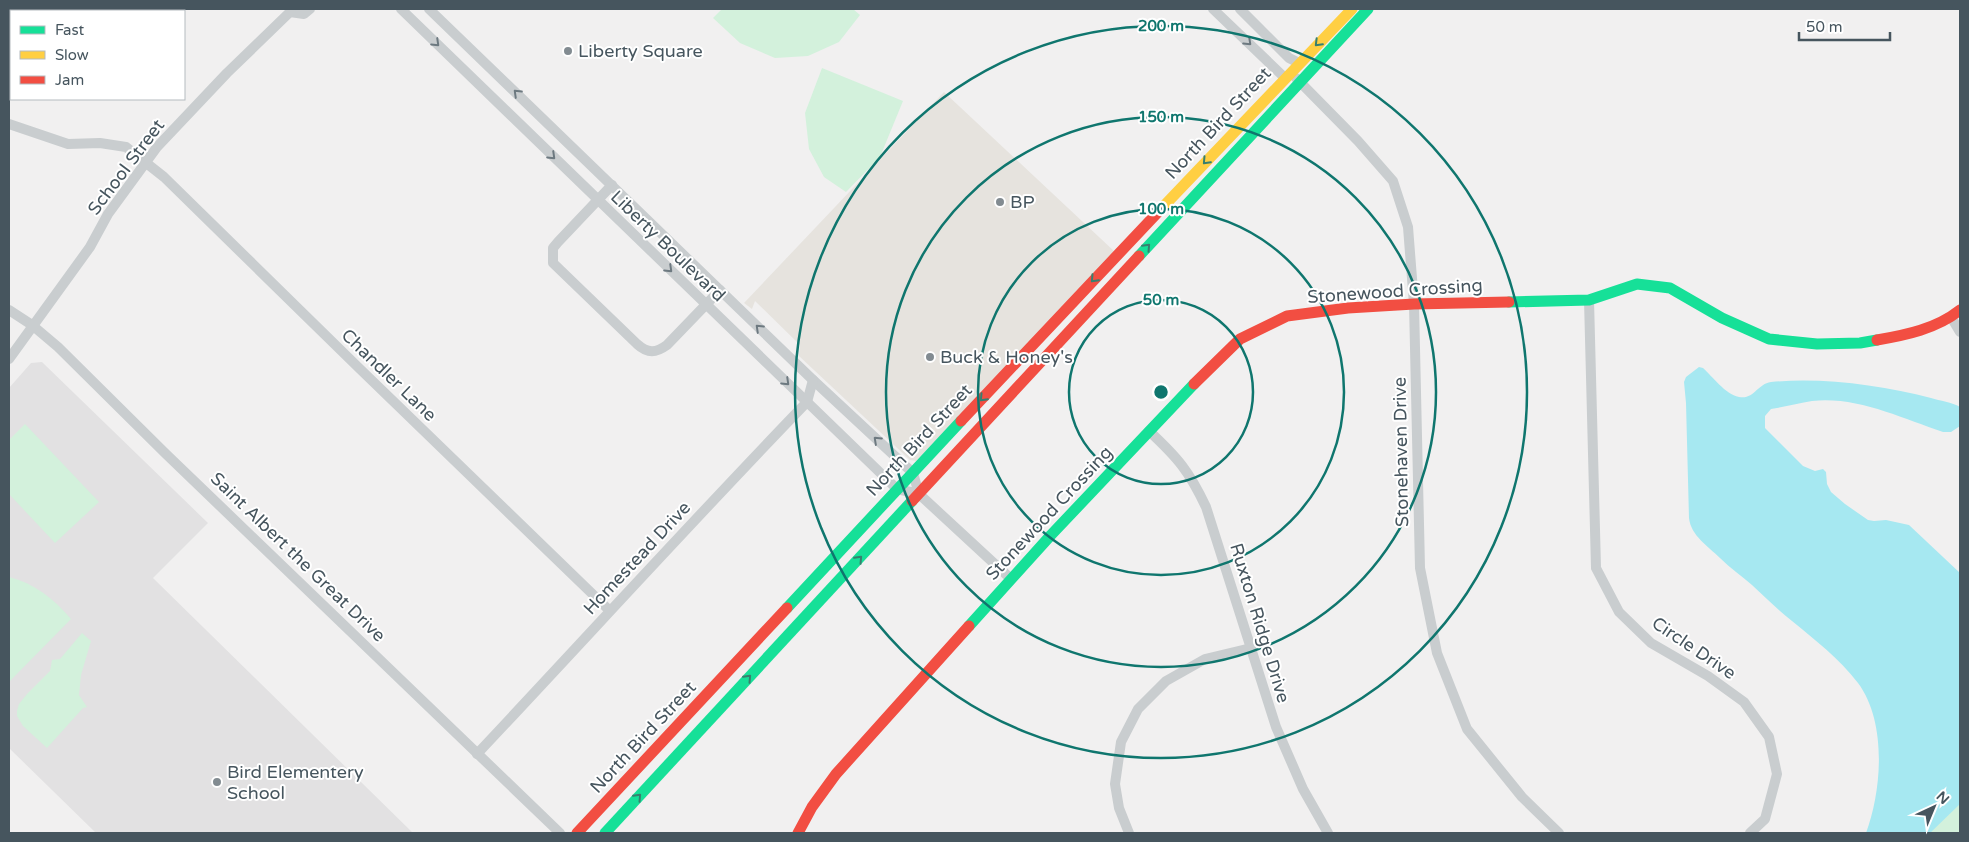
<svg xmlns="http://www.w3.org/2000/svg" width="1969" height="842" font-family="'Varela Round',sans-serif">
	<style>
		.commercial { fill: #e6e3de }
		.education { fill: #e2e1e2 }
		.green { fill: #d3f1dc }
		.water { fill: #a6e8f1 }
		.lines { fill: none; stroke-linecap: round; stroke-linejoin: round }
		.street { stroke: #c9cdcf; stroke-width: 10 }
		.fast { stroke: #16e098; stroke-width: 11 }
		.slow { stroke: #ffcf43; stroke-width: 11 }
		.jam { stroke: #f24e42; stroke-width: 11 }
		.oneway { stroke: #6d7980 }
		.oneway2 { stroke: #387f6f }
		.ring { fill: none; stroke: #0f766e; stroke-width: 2.5 }
		.poi-dot { fill: #828b91; stroke: #fff; stroke-width: 2 }
		.labels { text-anchor: middle; dominant-baseline: central; stroke-width: 4; stroke-linejoin: round; paint-order: stroke }
		.poi-label { font-size: 18px; fill: #46555e; stroke: #fff; text-anchor: start }
		.street-label { font-size: 18px; fill: #46555e; stroke: #fff }
		.centre { fill: #0f766e; stroke: #fff; stroke-width: 2.5 }
		.ring-label { font-size: 15px; text-anchor: middle; font-weight: bold; fill: #0f766e; stroke: #fff; stroke-width: 4; stroke-linejoin: round; paint-order: stroke }
	</style>
	<rect width="100%" height="100%" fill="#f1f0f0"/>
	<path class="commercial" d="M944 92 1115 252 916 461 910 460 799 356 800 345 755 301 752 309 744 303Z"/>
	<path class="education" d="M42 362 208 523 153 578 413 833H96L9 748V388L31 363Z"/>
	<g class="green">
		<path d="M722 9H853L860 15 839 42 808 56 775 58 740 43 713 18Z"/>
		<path d="M822 68 903 101 880 157 846 192 824 177 809 149 805 113Z"/>
		<path d="M25 424 99 502 55 543 9 494V440Z"/>
		<path d="M9 577C34 583 54 599 71 619L9 682Z"/>
		<path d="M82 633 91 641 81 675 79 695 87 707 83 708 47 748 23 726 17 716V711L19 704 27 694 50 671 52 660 60 659Z"/>
		<path d="M1960 770V833H1899Z"/>
	</g>
	<path class="water" d="M1699 367 1703 368C1713 377 1725 394 1739 397 1754 400 1757 384 1771 382 1821 377 1882 385 1931 398 1940 401 1952 402 1960 407V426L1951 432H1943C1901 418 1857 396 1812 401 1799 403 1785 407 1771 409L1765 416V428L1803 466 1815 471 1823 469 1826 472 1827 484 1831 492 1845 504 1868 520 1874 521 1886 520 1909 525 1960 573V804L1930 833H1866C1882 790 1887 722 1858 683 1839 658 1815 640 1792 621 1778 610 1765 597 1752 585 1742 576 1730 568 1720 558 1708 546 1691 536 1689 518L1686 403 1684 382 1686 377Z"/>
	<g class="lines">
		<g class="street">
			<path d="M401 9 897 489 919 494 913 473 813 380 429 9"/>
			<path d="M1213 9 1285 78"/>
			<path d="M1240 9 1289 58 1299 63"/>
			<path d="M290 12 304 14 310 9"/>
			<path d="M1296 78 1358 141 1393 181 1408 227 1414 304 1420 568 1437 653 1467 729 1522 797 1559 833"/>
			<path d="M9 124 68 144 100 143 126 147 164 177 360 369 609 610"/>
			<path d="M612 185 558 242 553 248V263L637 344C648 354 656 353 667 345L720 290"/>
			<path d="M1589 300 1596 568 1619 612 1651 643 1708 676 1744 702 1769 737 1777 774 1765 819 1750 833"/>
			<path d="M9 310 32 325 58 347 166 454 560 833"/>
			<path d="M1951 317 1960 332"/>
			<path d="M9 359 90 247 108 214 157 147 227 73 290 12 291 9"/>
			<path d="M1149 431C1178 458 1189 471 1206 507L1276 727 1303 789 1328 833"/>
			<path d="M919 494 1011 579"/>
			<path d="M477 754C587 637 695 518 807 402L813 380"/>
			<path d="M1129 833 1119 808 1115 784 1121 742 1138 709 1166 681 1205 659 1251 648"/>
		</g>
		<g class="fast">
			<path d="M1139 256 1368 9"/>
			<path d="M1509 302 1589 300 1637 284 1670 288 1722 318 1769 339 1817 344 1860 343 1877 340"/>
			<path d="M787 608 961 421"/>
			<path d="M969 626 1051 535 1194 384"/>
			<path d="M605 833 912 501"/>
		</g>
		<path class="slow" d="M1160 210 1352 9"/>
		<g class="jam">
			<path d="M1877 340C1906 335 1936 329 1960 310"/>
			<path d="M1194 384 1240 339 1287 316 1348 308 1414 304 1509 302"/>
			<path d="M961 421 1160 210"/>
			<path d="M912 501 1139 256"/>
			<path d="M577 833 787 608"/>
			<path d="M798 833 812 807 836 774 969 626"/>
		</g>
	</g>
	<defs><path id="oneway-chevron" d="M-2-3.5L2.5 0L-2 3.5" fill="none" stroke-width="1.6" stroke-linecap="round" stroke-linejoin="round" transform="scale(1.25)"/></defs>
	<g class="oneway">
		<use href="#oneway-chevron" transform="translate(1248 42) rotate(43)"/>
		<use href="#oneway-chevron" transform="translate(436 43) rotate(44)"/>
		<use href="#oneway-chevron" transform="translate(517 93) rotate(-136)"/>
		<use href="#oneway-chevron" transform="translate(552 156) rotate(44)"/>
		<use href="#oneway-chevron" transform="translate(669 269) rotate(44)"/>
		<use href="#oneway-chevron" transform="translate(759 328) rotate(-136)"/>
		<use href="#oneway-chevron" transform="translate(786 382) rotate(44)"/>
		<use href="#oneway-chevron" transform="translate(877 440) rotate(-137)"/>
	</g>
	<g class="oneway2">
		<use href="#oneway-chevron" transform="translate(1318 43) rotate(135)"/>
		<use href="#oneway-chevron" transform="translate(1206 161) rotate(133)"/>
		<use href="#oneway-chevron" transform="translate(1147 247) rotate(-47)"/>
		<use href="#oneway-chevron" transform="translate(1094 279) rotate(133)"/>
		<use href="#oneway-chevron" transform="translate(983 398) rotate(133)"/>
		<use href="#oneway-chevron" transform="translate(859 559) rotate(-47)"/>
		<use href="#oneway-chevron" transform="translate(748 678) rotate(-47)"/>
		<use href="#oneway-chevron" transform="translate(638 797) rotate(-47)"/>
	</g>
	<g class="ring">
		<circle cx="1161" cy="392" r="92"/>
		<circle cx="1161" cy="392" r="183"/>
		<circle cx="1161" cy="392" r="275"/>
		<circle cx="1161" cy="392" r="366"/>
	</g>
	<g class="poi-dot">
		<circle cx="568" cy="51" r="5"/>
		<circle cx="1000" cy="202" r="5"/>
		<circle cx="930" cy="357" r="5"/>
		<circle cx="217" cy="782" r="5"/>
	</g>
	<g class="labels">
		<g class="poi-label">
			<text x="578" y="51">Liberty Square</text>
			<text x="1010" y="202">BP</text>
			<text x="940" y="357">Buck &amp; Honey's</text>
			<text x="227" y="772">Bird Elementery<tspan x="227" dy="21">School</tspan></text>
		</g>
		<g class="street-label">
			<text transform="translate(1218 123) rotate(-47)">North Bird Street</text>
			<text transform="translate(126 167) rotate(-53)">School Street</text>
			<text transform="translate(668 246) rotate(44)">Liberty Boulevard</text>
			<text transform="translate(1395 291) rotate(-4)">Stonewood Crossing</text>
			<text transform="translate(389 375) rotate(44)">Chandler Lane</text>
			<text transform="translate(919 440) rotate(-47)">North Bird Street</text>
			<text transform="translate(1401 452) rotate(-91)">Stonehaven Drive</text>
			<text transform="translate(1049 513) rotate(-47)">Stonewood Crossing</text>
			<text transform="translate(298 557) rotate(44)">Saint Albert the Great Drive</text>
			<text transform="translate(637 558) rotate(-47)">Homestead Drive</text>
			<text transform="translate(1260 623) rotate(73)">Ruxton Ridge Drive</text>
			<text transform="translate(1694 648) rotate(34)">Circle Drive</text>
			<text transform="translate(643 737) rotate(-47)">North Bird Street</text>
		</g>
	</g>
	<circle cx="1161" cy="392" r="8" class="centre"/>
	<g class="ring-label">
		<text x="1161" y="31">200 m</text>
		<text x="1161" y="122">150 m</text>
		<text x="1161" y="214">100 m</text>
		<text x="1161" y="305">50 m</text>
	</g>
	<rect width="1969" height="842" fill="none" stroke="#46555e" stroke-width="20"/>
	<rect x="10" y="10" width="175" height="90" fill="#ffffff" stroke="#b5bbbf"/>
	<rect x="20" y="26" width="25" height="8" fill="#16e098" stroke="#b5bbbf"/>
	<text x="55" y="35" font-size="15" fill="#46555e">Fast</text>
	<rect x="20" y="51" width="25" height="8" fill="#ffcf43" stroke="#b5bbbf"/>
	<text x="55" y="60" font-size="15" fill="#46555e">Slow</text>
	<rect x="20" y="76" width="25" height="8" fill="#f24e42" stroke="#b5bbbf"/>
	<text x="55" y="85" font-size="15" fill="#46555e">Jam</text>
	<g transform="translate(1934 807) rotate(44)" stroke="#ffffff" stroke-width="4" paint-order="stroke">
	<path d="M0-4L9 19L0 12L-9 19Z" fill="#46555e"/>
	<text y="-8" font-size="14" font-weight="bold" text-anchor="middle" fill="#46555e">N</text>
	</g>
	<path d="M1799 32v8h91v-8" fill="none" stroke="#46555e" stroke-width="2.5"/>
	<text x="1806" y="32" font-size="15" fill="#46555e" stroke="#ffffff" stroke-width="4" paint-order="stroke">50 m</text>
</svg>
